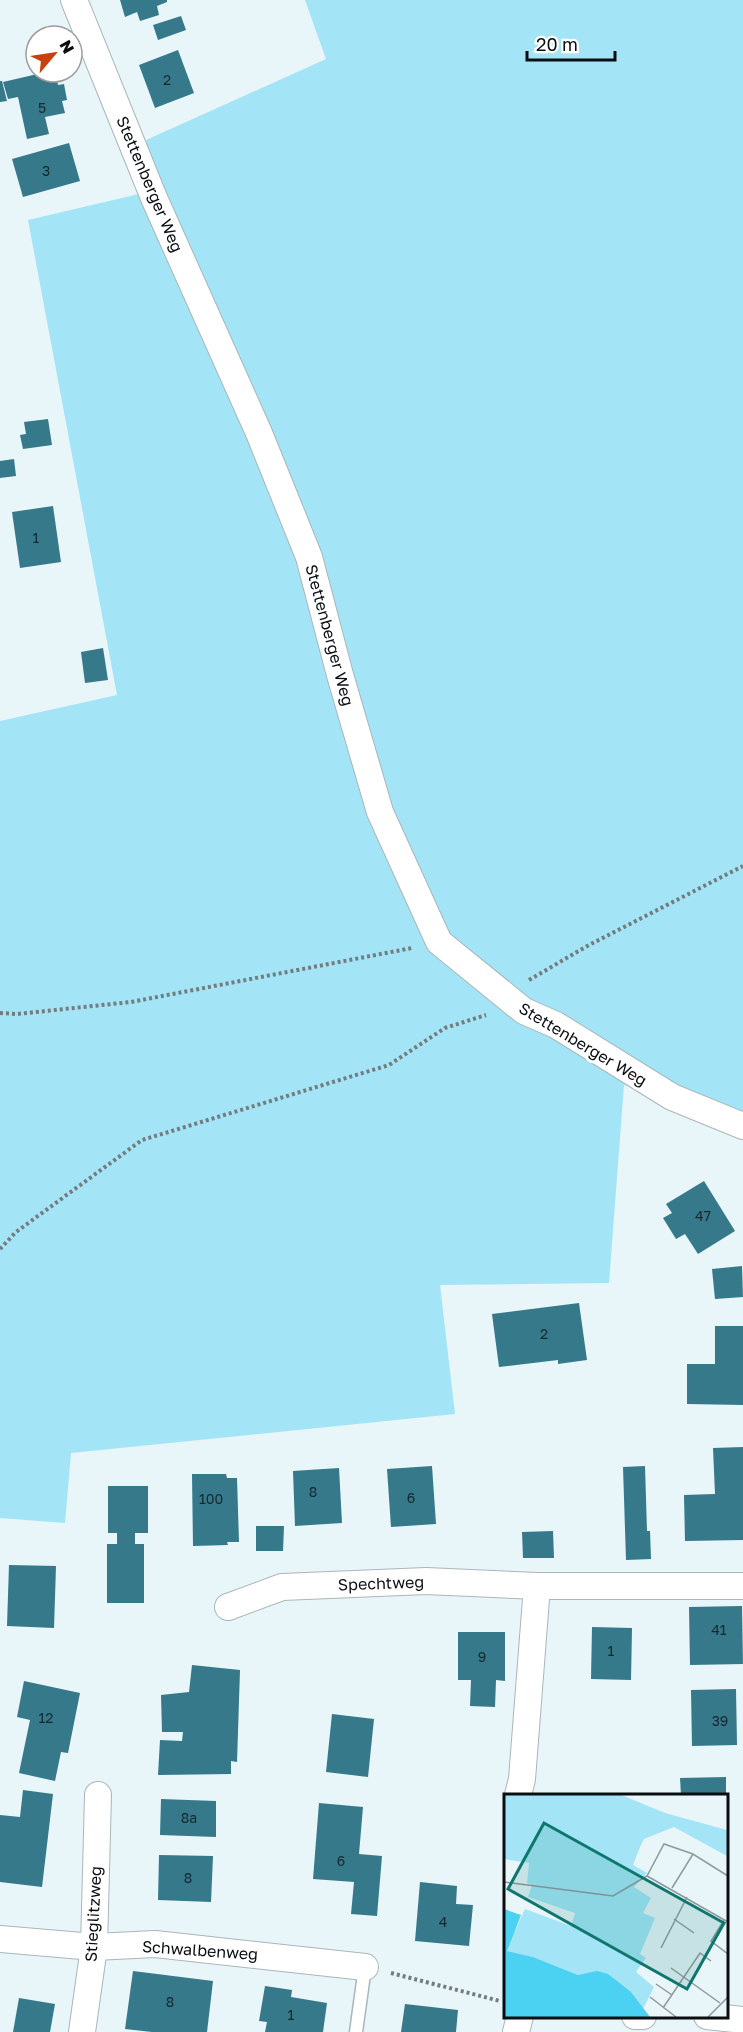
<svg xmlns="http://www.w3.org/2000/svg" width="743" height="2032" font-family="'Golos Text',sans-serif">
	<style>
		.green { fill: #a3e5f7 }
		.building { fill: #35798b }
		.lines { fill: none; stroke-linecap: round; stroke-linejoin: round }
		.service-casing { stroke: #aab6ba; stroke-width: 15 }
		.minor-casing { stroke: #aab6ba; stroke-width: 28 }
		.path { stroke: #737c7f; stroke-width: 4; stroke-dasharray: 3 3; stroke-linecap: butt }
		.service { stroke: #fff; stroke-width: 12 }
		.minor { stroke: #fff; stroke-width: 26 }
		.labels { text-anchor: middle; dominant-baseline: central; stroke-width: 6; stroke-linejoin: round; paint-order: stroke }
		.number-label { font-size: 14px; fill: #15292f }
		.street-label { font-size: 16px; fill: #0a0e10; stroke: #fff }
		.inset-road { fill: none; stroke: #8f999c; stroke-width: 1.5 }
		.view { fill: #0f766e; fill-opacity: 0.15; stroke: #0f766e; stroke-width: 3 }
		.inset-edge { fill: none; stroke: #0a0e10; stroke-width: 3 }
	</style>
	<rect width="100%" height="100%" fill="#e8f5f9"/>
	<path class="green" d="M305 0H743V1113L624 1085 609 1283 440 1285 455 1414 71 1453 65 1523 0 1518V721L117 695 28 220 156 190 146 140 326 59Z"/>
	<g class="building">
		<path d="M120 0H167V2L157 6 159 15 140 21 137 12 125 17Z"/>
		<path d="M181 16 186 30 158 40 153 25Z"/>
		<path d="M178 50 194 93 155 108 139 65Z"/>
		<path d="M46 72H55L58 85 64 84 67 100 62 101 65 113 45 117 49 134 27 139 18 97 8 99 3 82Z"/>
		<path d="M0 81H2L7 101 0 102Z"/>
		<path d="M69 143 80 181 23 197 12 159Z"/>
		<path d="M48 419 52 445 23 449 20 435 26 434 24 422Z"/>
		<path d="M14 459 16 476 0 478V461Z"/>
		<path d="M53 506 61 562 20 568 12 512Z"/>
		<path d="M103 648 108 680 85 683 81 652Z"/>
		<path d="M704 1181 735 1231 698 1254 685 1234 676 1239 663 1218 672 1213 666 1204Z"/>
		<path d="M742 1266 743 1297 715 1299 712 1269Z"/>
		<path d="M579 1303 587 1360 558 1364V1360L499 1367 492 1314Z"/>
		<path d="M715 1326H743V1405L687 1404V1364H715Z"/>
		<path d="M743 1447V1540L685 1541 684 1495 715 1494 713 1448Z"/>
		<path d="M432 1466 436 1524 391 1527 387 1469Z"/>
		<path d="M645 1466 647 1531H650L651 1559 626 1560 623 1467Z"/>
		<path d="M339 1468 342 1523 295 1526 293 1471Z"/>
		<path d="M192 1474H226L227 1478H237L239 1542H227L228 1545 193 1546Z"/>
		<path d="M108 1486H148V1533H135V1544H144V1603H107V1544H117V1533H108Z"/>
		<path d="M256 1526H284L283 1551H256Z"/>
		<path d="M553 1531 554 1558H523L522 1532Z"/>
		<path d="M9 1565 56 1566 54 1628 7 1626Z"/>
		<path d="M742 1606 743 1664 690 1665 689 1607Z"/>
		<path d="M592 1627 632 1628 631 1680 591 1679Z"/>
		<path d="M458 1632H505V1681L496 1680 495 1707 470 1706 471 1680H458Z"/>
		<path d="M192 1665 240 1670 237 1762 231 1761V1774L158 1775 160 1740 182 1741 183 1732H162L161 1695 189 1692Z"/>
		<path d="M24 1681 80 1693 68 1753 61 1752 55 1781 19 1773 30 1720 17 1717Z"/>
		<path d="M736 1689 737 1745 692 1746 691 1690Z"/>
		<path d="M332 1714 374 1719 368 1777 326 1772Z"/>
		<path d="M726 1777V1795H681L680 1778Z"/>
		<path d="M23 1790 53 1794 42 1887 0 1882V1815L20 1817Z"/>
		<path d="M161 1799 216 1801V1837L160 1835Z"/>
		<path d="M319 1803 363 1807 359 1854 382 1856 377 1916 351 1914 354 1882 313 1879Z"/>
		<path d="M159 1855 213 1856 211 1902 158 1900Z"/>
		<path d="M420 1882 457 1886 456 1904 473 1905 469 1946 415 1941Z"/>
		<path d="M133 1971 213 1981 207 2032H152L125 2029Z"/>
		<path d="M265 1986 292 1990 291 1997 327 2003 323 2032H265L267 2022 259 2021Z"/>
		<path d="M19 1998 55 2004 50 2032H13Z"/>
		<path d="M405 2004 458 2010 456 2032H401Z"/>
	</g>
	<g class="lines">
		<g class="service-casing">
			<path id="service" d="M356 2032 365 1967"/>
		</g>
		<g class="minor-casing">
			<g id="minor">
				<path d="M74 0 154 198 259 433 309 557 340 675 380 812 439 942 524 1011 556 1025 672 1097 743 1126"/>
				<path d="M228 1607 282 1587 426 1581 537 1586H743"/>
				<path d="M518 1795 522 1779 537 1586"/>
				<path d="M0 1939 94 1947 155 1944 365 1967"/>
				<path d="M635 2016H643"/>
				<path d="M707 2016 743 2020"/>
				<path d="M82 2032 94 1947 98 1795"/>
				<path d="M516 2032 520 2016"/>
			</g>
		</g>
		<g class="path">
			<path d="M529 980 589 945 743 866"/>
			<path d="M0 1013 17 1014 131 1002 412 948"/>
			<path d="M0 1249 16 1232 142 1140 389 1065 445 1028 486 1015"/>
			<path d="M391 1973 500 2001"/>
		</g>
		<use href="#service" class="service"/>
		<use href="#minor" class="minor"/>
	</g>
	<g class="labels">
		<g class="number-label">
			<text x="167" y="79">2</text>
			<text x="42" y="107">5</text>
			<text x="46" y="170">3</text>
			<text x="36" y="537">1</text>
			<text x="703" y="1215">47</text>
			<text x="544" y="1333">2</text>
			<text x="313" y="1491">8</text>
			<text x="411" y="1497">6</text>
			<text x="211" y="1498">100</text>
			<text x="719" y="1629">41</text>
			<text x="611" y="1650">1</text>
			<text x="482" y="1656">9</text>
			<text x="46" y="1717">12</text>
			<text x="720" y="1720">39</text>
			<text x="189" y="1817">8a</text>
			<text x="341" y="1860">6</text>
			<text x="188" y="1877">8</text>
			<text x="443" y="1921">4</text>
			<text x="170" y="2001">8</text>
			<text x="291" y="2014">1</text>
		</g>
		<g class="street-label">
			<text transform="translate(150 184) rotate(67)">Stettenberger Weg</text>
			<text transform="translate(330 635) rotate(75)">Stettenberger Weg</text>
			<text transform="translate(583 1044) rotate(31)">Stettenberger Weg</text>
			<text transform="translate(381 1583) rotate(-2)">Spechtweg</text>
			<text transform="translate(93 1914) rotate(-87)">Stieglitzweg</text>
			<text transform="translate(200 1950) rotate(4)">Schwalbenweg</text>
		</g>
	</g>
	<g transform="translate(504 1794)">
		<rect width="224" height="224" fill="#e8f5f9"/>
		<path d="M0 0H115L161 19 223 36V62L170 33 140 45 136 53 129 71 143 79 130 93 147 104 139 119 151 124 136 160 142 164 132 178 150 193 138 217 127 198 85 181H74L29 163 2 157 21 115 67 132 71 119 24 103 28 91 23 89 25 69 0 65Z" fill="#a3e5f7"/>
		<path d="M0 115 17 121 3 157 29 163 74 181 93 177 104 180 127 198 146 223H0Z" fill="#4bd1f1"/>
		<path class="inset-road" d="M143 82 224 128M0 88 109 102 143 82 160 50 189 60M168 94 189 60 224 82M170 125 190 139M220 126 207 147 224 160M157 154 183 103M167 174 216 209M152 190 168 201M146 203 172 223M159 214 196 159 207 167M204 223 224 203"/>
		<path class="view" d="M40 29 220 129 183 195 4 95Z"/>
		<rect width="224" height="224" class="inset-edge"/>
	</g>
	<g transform="translate(54 54) rotate(61)"><circle r="28" fill="#ffffff" stroke="#9d9f9f" stroke-width="1.5"/>
	<path d="M0-4.5L10 22L0 15L-10 22Z" fill="#c8400f"/>
	<text y="-9" font-size="16" font-weight="bold" text-anchor="middle" fill="#0a0e10">N</text>
	</g>
	<path d="M527 51v9h88v-9" fill="none" stroke="#0a0e10" stroke-width="3"/>
	<text x="536" y="51" font-size="18" fill="#0a0e10" stroke="#ffffff" stroke-width="4.5" paint-order="stroke">20 m</text>
</svg>
